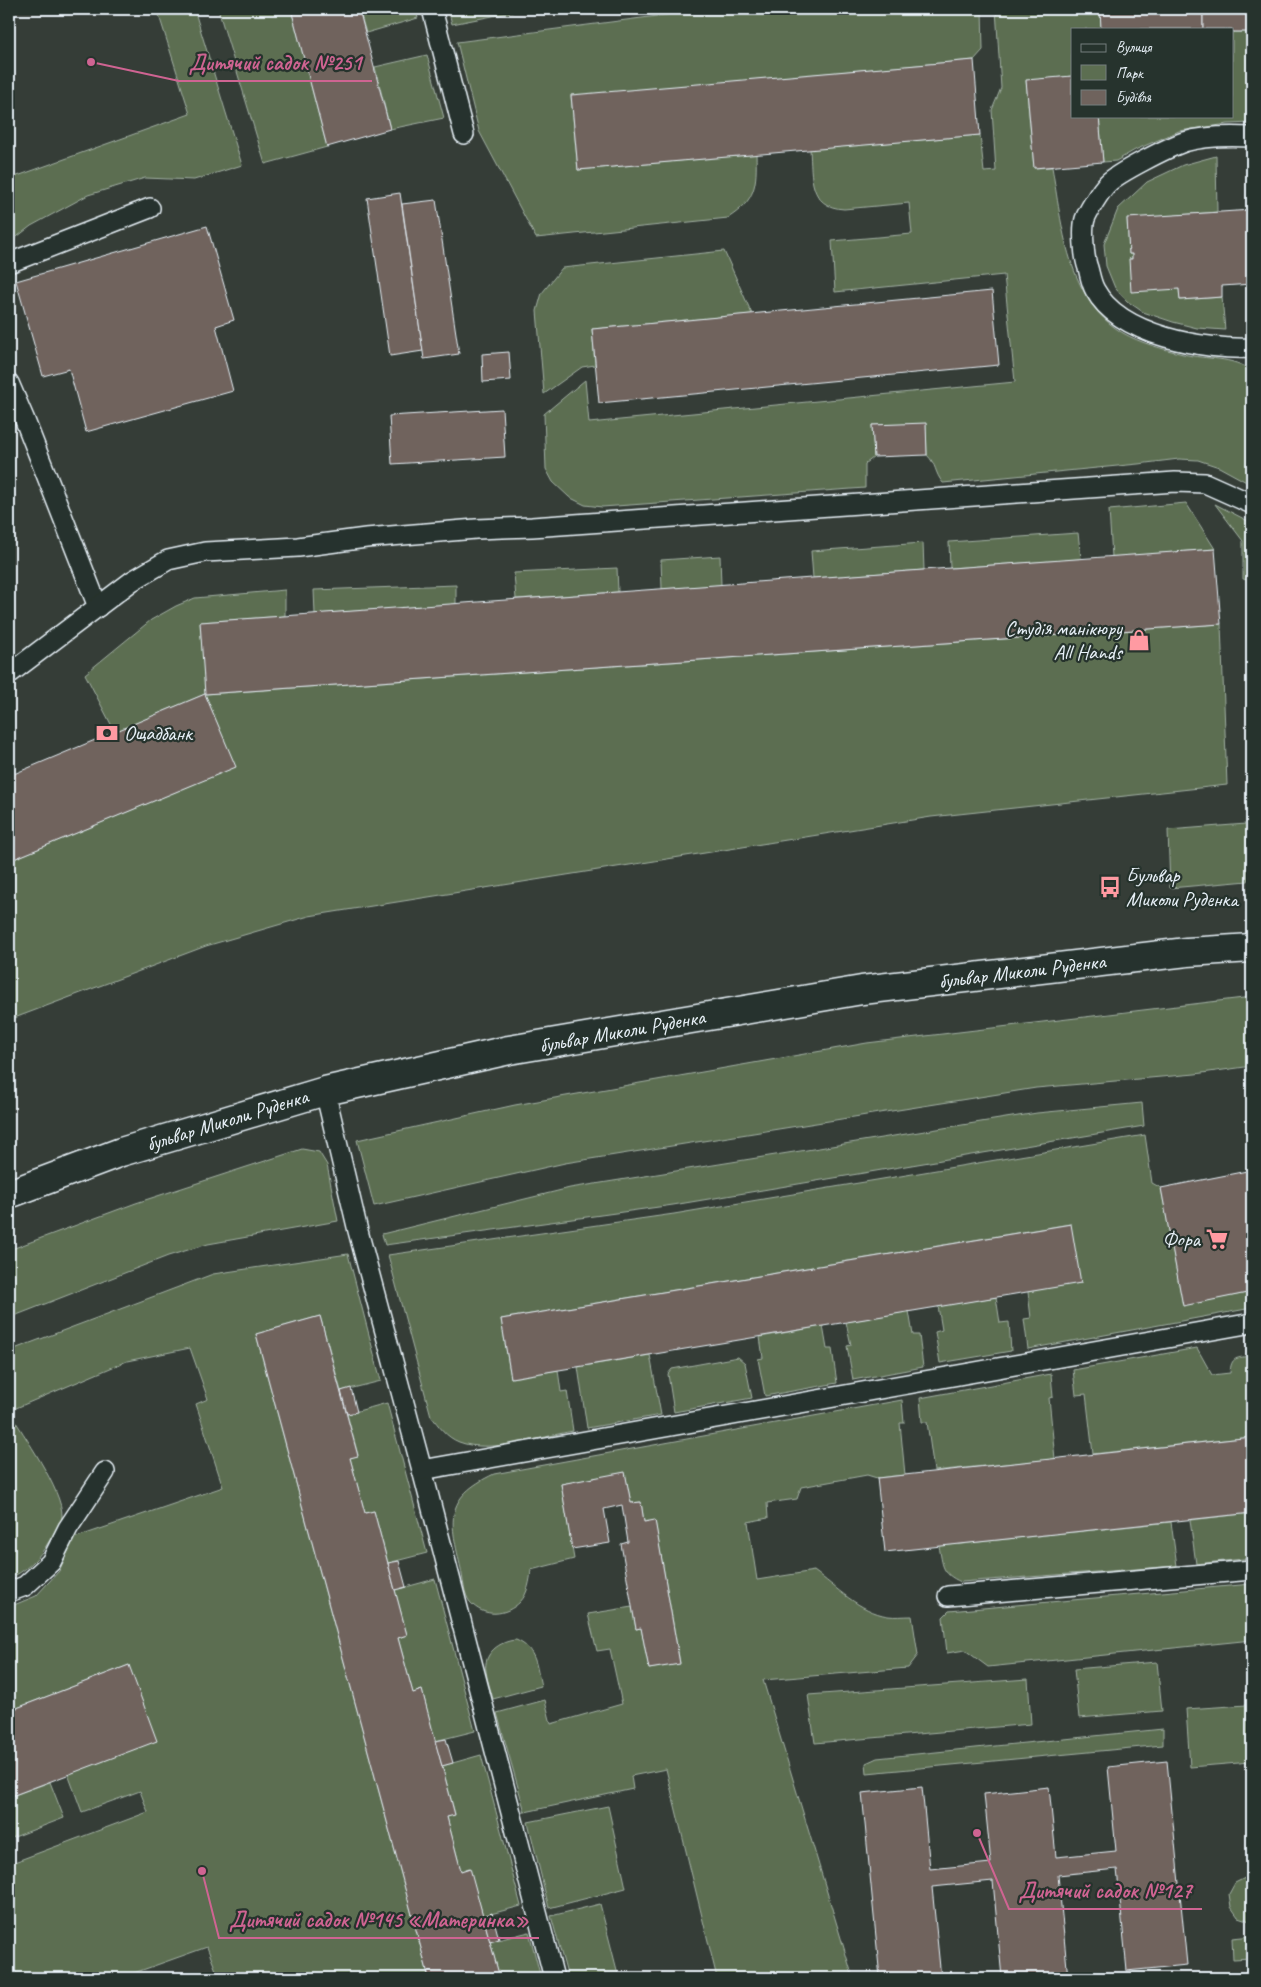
<svg xmlns="http://www.w3.org/2000/svg" width="1261" height="1987" font-family="Caveat,sans-serif">
	<style>
		.green { fill: #5c6e51; stroke: #a2b0a4 }
		.building { fill: #6f635d; stroke: #e8f1f8 }
		.lines { fill: none; stroke-linecap: round; stroke-linejoin: round }
		.lane-casing { stroke: #e8f1f8; stroke-width: 22 }
		.secondary-casing { stroke: #e8f1f8; stroke-width: 31 }
		.lane { stroke: #26332d; stroke-width: 19 }
		.secondary { stroke: #26332d; stroke-width: 28 }
		.labels { text-anchor: middle; dominant-baseline: central; stroke-width: 4.5; stroke-linejoin: round; paint-order: stroke }
		.poi-label { font-size: 21px; fill: #e8f1f8; stroke: #26332d; text-anchor: end }
		.street-label { font-size: 21px; fill: #e8f1f8; stroke: #26332d }
		.leader { fill: none; stroke: #cf6492; stroke-width: 2 }
		.callout-dot { fill: #cf6492; stroke: #26332d; stroke-width: 2 }
		.callout-label { font-size: 22px; text-anchor: middle; font-weight: bold; fill: #cf6492; stroke: #26332d; stroke-width: 4.5; stroke-linejoin: round; paint-order: stroke }
	</style>
	<rect width="100%" height="100%" fill="#353d37"/>
	<filter id="ink" filterUnits="userSpaceOnUse"><feTurbulence type="fractalNoise" baseFrequency=".02" numOctaves="2"/><feDisplacementMap in="SourceGraphic" scale="10" xChannelSelector="R" yChannelSelector="G"/><feConvolveMatrix kernelMatrix="1 2 1 2 8 2 1 2 1" color-interpolation-filters="sRGB"/></filter>
	<g filter="url(#ink)">
		<g class="green">
			<path d="M157 9H194L242 165 194 180 145 178 88 195 31 226 9 243V179L190 114Z"/>
			<path d="M218 9H291L327 147 265 164Z"/>
			<path d="M359 9H415L418 18 366 33Z"/>
			<path d="M448 9H512L513 12 452 24Z"/>
			<path d="M711 9H982L983 50 974 60 571 96 578 170 756 154C757 185 756 200 728 218L536 238 479 131 457 42Z"/>
			<path d="M996 9H1100L1101 29H1072V76L1026 81 1034 168 1052 167C1062 224 1067 300 1123 333 1140 343 1163 349 1183 354 1207 360 1232 356 1252 371V485L1219 467 1198 460 1179 459 1138 464 943 483C934 472 937 465 927 455L926 424 872 425 874 457 865 464V488L602 507 585 505 569 497 553 482 546 469 544 414 585 380 589 423 1015 382 1004 275 835 292 832 241 912 234 909 203 844 209C808 207 812 176 810 149L980 135 984 172 996 171 992 110 1001 88Z"/>
			<path d="M1232 32H1252V123L1228 124 1179 131 1135 150 1116 161 1103 162 1099 116H1232Z"/>
			<path d="M427 55 444 118 390 129 375 67Z"/>
			<path d="M1216 156 1217 212 1127 219 1129 254H1132V259H1129L1179 289 1180 300 1222 297 1225 330 1197 328 1173 322 1143 312 1127 301 1115 288 1106 266 1104 244 1118 209 1147 182 1183 165Z"/>
			<path d="M724 251 752 314 592 329 595 365 582 367 544 394 537 311 542 293 562 268Z"/>
			<path d="M1186 503 1215 549 1112 557 1109 510Z"/>
			<path d="M1215 504 1252 523V565L1248 580 1243 579V541Z"/>
			<path d="M1078 533 1081 559 950 568 949 542Z"/>
			<path d="M923 543 924 570 813 578 811 551Z"/>
			<path d="M720 556 721 585 662 589 661 560Z"/>
			<path d="M617 568 618 592 516 599 514 573Z"/>
			<path d="M456 585V604L315 614 314 590Z"/>
			<path d="M285 590V616L200 622 206 694 1221 624 1227 785 931 817 309 916 206 946 9 1020V861L235 767 205 694 115 732 85 674 151 620 176 606 195 598Z"/>
			<path d="M1246 824 1248 881 1170 888 1168 830Z"/>
			<path d="M1252 997V1066L1195 1074 1036 1088 565 1163 374 1206 357 1140 515 1105 867 1043Z"/>
			<path d="M1142 1103 1144 1126 673 1205 385 1245 382 1234 570 1188 1037 1113Z"/>
			<path d="M1145 1135 1152 1183 1161 1188 1183 1305 1252 1292V1308L1028 1349 1024 1319 1031 1318 1028 1292 1070 1224 501 1319 511 1378 558 1370 561 1392 567 1391 573 1431C540 1437 490 1454 459 1442 446 1437 439 1426 431 1416L388 1255 674 1214Z"/>
			<path d="M302 1149 319 1152 327 1165 338 1221 208 1244 168 1256 9 1318V1250L136 1203Z"/>
			<path d="M348 1254 381 1381 341 1391 320 1316 256 1334 429 1978H219L207 1947 120 1978H9V1864L148 1812 140 1791 82 1812 68 1774 129 1665 9 1711V1607L36 1596 59 1571 74 1538 223 1487 196 1404 208 1399 190 1348 127 1361 9 1411C23 1434 63 1491 62 1516 62 1524 52 1536 48 1543 40 1557 24 1573 9 1578V1351L213 1274Z"/>
			<path d="M996 1297 1000 1323 1009 1322 1011 1351 940 1363 935 1332 942 1330 938 1306Z"/>
			<path d="M909 1311 913 1335H919L923 1367 853 1380 847 1346 851 1345 846 1322Z"/>
			<path d="M823 1326 827 1349H832L837 1383 765 1396 758 1359 763 1358 760 1337Z"/>
			<path d="M1197 1348 1212 1375 1230 1373C1231 1356 1237 1358 1252 1356V1437L1093 1454 1086 1394 1076 1395 1073 1370Z"/>
			<path d="M650 1355 661 1415 587 1428 578 1367Z"/>
			<path d="M738 1357 745 1363 752 1398 674 1412 668 1374 672 1369Z"/>
			<path d="M1051 1374 1053 1397 1049 1398 1055 1459 934 1471 927 1422H922L920 1398Z"/>
			<path d="M902 1400 904 1423H900L905 1475 877 1478 867 1475 801 1487 797 1499 767 1503 768 1518 748 1522 757 1580 814 1571C836 1587 860 1612 888 1616 895 1617 904 1616 912 1616L918 1655 908 1668 763 1680 853 1978H717L666 1769 631 1776 633 1789 525 1812 497 1713 545 1700 551 1724 622 1704 610 1649 597 1651 588 1614 632 1607 636 1629 641 1628 649 1669 680 1663 655 1521 644 1522 641 1502 631 1503 625 1473 561 1484 574 1559 531 1570C530 1580 528 1594 520 1602 506 1616 484 1618 470 1602 464 1595 463 1578 461 1569 450 1521 443 1498 494 1474Z"/>
			<path d="M387 1403 427 1553 388 1563 374 1511 365 1513 350 1458 358 1455 347 1414Z"/>
			<path d="M1252 1513V1558L1196 1564 1190 1520Z"/>
			<path d="M1171 1522 1177 1566 961 1582C941 1573 943 1566 939 1546Z"/>
			<path d="M435 1579 475 1731 435 1741 422 1690 413 1693 398 1638 407 1635 395 1590Z"/>
			<path d="M1252 1584V1640L988 1667 965 1650 947 1653 943 1617 949 1611Z"/>
			<path d="M516 1640C537 1649 536 1666 541 1686L493 1699C491 1690 487 1681 486 1671 483 1653 500 1641 516 1640Z"/>
			<path d="M1157 1662 1162 1711 1079 1718 1074 1669Z"/>
			<path d="M1028 1679 1031 1724 815 1743 808 1695Z"/>
			<path d="M1247 1705 1251 1762 1190 1767 1186 1709Z"/>
			<path d="M1163 1729V1745L867 1773 866 1763 877 1758Z"/>
			<path d="M481 1755 521 1906 483 1916 469 1868 461 1871 447 1817 455 1814 442 1766Z"/>
			<path d="M50 1782 64 1818 9 1839V1797Z"/>
			<path d="M608 1806 626 1888 549 1908 528 1822Z"/>
			<path d="M1247 1877H1252V1921H1250L1238 1917 1231 1907 1229 1894 1235 1883Z"/>
			<path d="M600 1904 619 1978H568L551 1916Z"/>
			<path d="M529 1932 541 1978H500L490 1942Z"/>
			<path d="M1252 1936V1958L1233 1959 1232 1938Z"/>
		</g>
		<g class="building">
			<path d="M291 9H359L390 129 327 147Z"/>
			<path d="M1100 9H1133V12L1203 10V29H1101Z"/>
			<path d="M1203 9H1252V32H1232V29H1203Z"/>
			<path d="M974 60 980 135 578 170 571 95Z"/>
			<path d="M1072 76V116H1099L1103 162 1034 168 1026 80Z"/>
			<path d="M400 193 423 351 390 356 367 198Z"/>
			<path d="M436 200 459 354 424 359 402 204Z"/>
			<path d="M1252 210V284L1222 286V297L1180 300 1179 289 1131 292 1129 259H1132V254H1129L1127 218Z"/>
			<path d="M207 226 234 320 216 326 233 391 86 432 69 369 43 376 16 281Z"/>
			<path d="M992 291 999 365 599 403 592 329Z"/>
			<path d="M509 352 511 380 483 382 482 354Z"/>
			<path d="M502 409 505 457 392 464 389 416Z"/>
			<path d="M926 423 927 455 874 457 872 425Z"/>
			<path d="M1215 549 1221 624 205 694 200 622Z"/>
			<path d="M205 694 236 767 9 861V776Z"/>
			<path d="M1252 1170V1292L1183 1306 1161 1188Z"/>
			<path d="M1071 1224 1081 1283 511 1378 501 1319Z"/>
			<path d="M320 1316 358 1456 350 1458 365 1513 374 1511 407 1635 398 1638 413 1693 422 1690 455 1815 447 1817 461 1871 470 1868 500 1978H429L256 1334Z"/>
			<path d="M351 1388 357 1412 347 1414 341 1391Z"/>
			<path d="M1252 1437V1513L885 1552 877 1478Z"/>
			<path d="M625 1472 631 1503 641 1502 644 1522 655 1520 680 1664 649 1669 641 1628 636 1629 621 1544 628 1542 622 1505 604 1509 610 1543 572 1549 561 1484Z"/>
			<path d="M399 1561 406 1587 395 1590 388 1563Z"/>
			<path d="M129 1665 157 1741 9 1797V1711Z"/>
			<path d="M446 1739 453 1763 442 1766 435 1741Z"/>
			<path d="M1167 1761 1187 1965 1127 1971 1117 1869 1058 1875 1068 1978H1002L993 1881 932 1887 941 1978H880L862 1793 922 1787 930 1869 991 1863 984 1794 1049 1787 1056 1857 1116 1851 1108 1767Z"/>
			<path d="M492 1913 499 1939 490 1942 483 1916Z"/>
		</g>
		<g class="lines">
			<g class="lane-casing">
				<g id="lane">
					<path d="M432 9 464 134"/>
					<path d="M1252 137C1232 136 1204 136 1184 142 1169 147 1117 173 1107 184 1101 190 1088 211 1085 219 1082 229 1084 258 1088 268 1090 275 1091 283 1095 290 1120 336 1205 350 1252 348"/>
					<path d="M9 263 150 208"/>
					<path d="M9 383 24 418 98 607"/>
					<path d="M9 674 132 581 168 560 205 552 298 547 366 538 476 529 532 527 1175 482 1205 483 1252 504"/>
					<path d="M325 1091 358 1231 422 1470 554 1978"/>
					<path d="M422 1470 1252 1323"/>
					<path d="M9 1592 25 1586 51 1562 68 1528 105 1472"/>
					<path d="M948 1596 1252 1570"/>
				</g>
			</g>
			<g class="secondary-casing">
				<path id="secondary" d="M9 1194 121 1152 325 1091 509 1050 862 990 1187 952 1252 948"/>
			</g>
			<use href="#lane" class="lane"/>
			<use href="#secondary" class="secondary"/>
		</g>
	</g>
	<defs>
		<g id="shop-bare" transform="scale(1.725)"><path d="M-5-2.5h2.3a2.7 3.5 0 0 1 5.4 0H5L5.5 6h-11ZM-1.5-2.5h3a1.5 2.3 0 0 0-3 0Z" fill="#ff9aa2" stroke="#26332d" stroke-width="2.5" paint-order="stroke"/></g>
		<g id="bank-bare" transform="scale(1.725)"><path d="M-6-4H6V4H-6ZM0-2.3a2.3 2.3 0 1 0 0 4.6a2.3 2.3 0 1 0 0-4.6Z" fill="#ff9aa2" stroke="#26332d" stroke-width="2.5" paint-order="stroke"/></g>
		<g id="bus-bare" transform="scale(1.725)"><path d="M-5-6H5V4H4V6H2V4H-2V6H-4V4H-5ZM-3.5-4V0h7V-4ZM-3.5 1.2v1.5H-2V1.2ZM2 1.2v1.5H3.5V1.2Z" fill="#ff9aa2" stroke="#26332d" stroke-width="2.5" paint-order="stroke"/></g>
		<g id="supermarket-bare" transform="scale(1.725)"><path d="M-6-5.5h2.5l.6 2H6L4.5 2H-2.5L-4.4-4H-6ZM-1.5 3.2a1.3 1.3 0 1 0 .1 0ZM3 3.2a1.3 1.3 0 1 0 .1 0Z" fill="#ff9aa2" stroke="#26332d" stroke-width="2.5" paint-order="stroke"/></g>
	</defs>
	<g fill-rule="evenodd">
		<use href="#shop-bare" x="1139" y="640"/>
		<use href="#bank-bare" x="107" y="733"/>
		<use href="#bus-bare" x="1110" y="887"/>
		<use href="#supermarket-bare" x="1217" y="1239"/>
	</g>
	<g class="labels">
		<g class="poi-label">
			<text x="1122" y="628">Студія манікюру<tspan x="1122" dy="24">All Hands</tspan></text>
			<text x="124" y="733" text-anchor="start">Ощадбанк</text>
			<text x="1126" y="875" text-anchor="start">Бульвар<tspan x="1126" dy="24">Миколи Руденка</tspan></text>
			<text x="1200" y="1239">Фора</text>
		</g>
		<g class="street-label">
			<text transform="translate(1022 971) rotate(-7)">бульвар Миколи Руденка</text>
			<text transform="translate(622 1031) rotate(-10)">бульвар Миколи Руденка</text>
			<text transform="translate(227 1120) rotate(-17)">бульвар Миколи Руденка</text>
		</g>
	</g>
	<path class="leader" d="M91 62L179 81H372M977 1833L1009 1909H1202M202 1871L219 1938H539"/>
	<g class="callout-dot">
		<circle cx="91" cy="62" r="5"/>
		<circle cx="977" cy="1833" r="5"/>
		<circle cx="202" cy="1871" r="5"/>
	</g>
	<g class="callout-label">
		<text x="275" y="70">Дитячий садок №251</text>
		<text x="1105" y="1898">Дитячий садок №127</text>
		<text x="379" y="1927">Дитячий садок №145 «Материнка»</text>
	</g>
	<rect width="1261" height="1987" fill="none" stroke="#26332d" stroke-width="30"/>
	<rect x="15" y="15" width="1231" height="1957" fill="none" stroke="#e8f1f8" stroke-width="2" filter="url(#ink)"/>
	<rect x="1071" y="28" width="162" height="90" fill="#26332d" stroke="#747f7e"/>
	<rect x="1081" y="44" width="25" height="8" fill="#26332d" stroke="#747f7e"/>
	<text x="1116" y="52" font-size="15" fill="#e8f1f8">Вулиця</text>
	<rect x="1081" y="65" width="25" height="15" fill="#5c6e51" stroke="#747f7e"/>
	<text x="1116" y="78" font-size="15" fill="#e8f1f8">Парк</text>
	<rect x="1081" y="90" width="25" height="15" fill="#6f635d" stroke="#747f7e"/>
	<text x="1116" y="102" font-size="15" fill="#e8f1f8">Будівля</text>
</svg>
